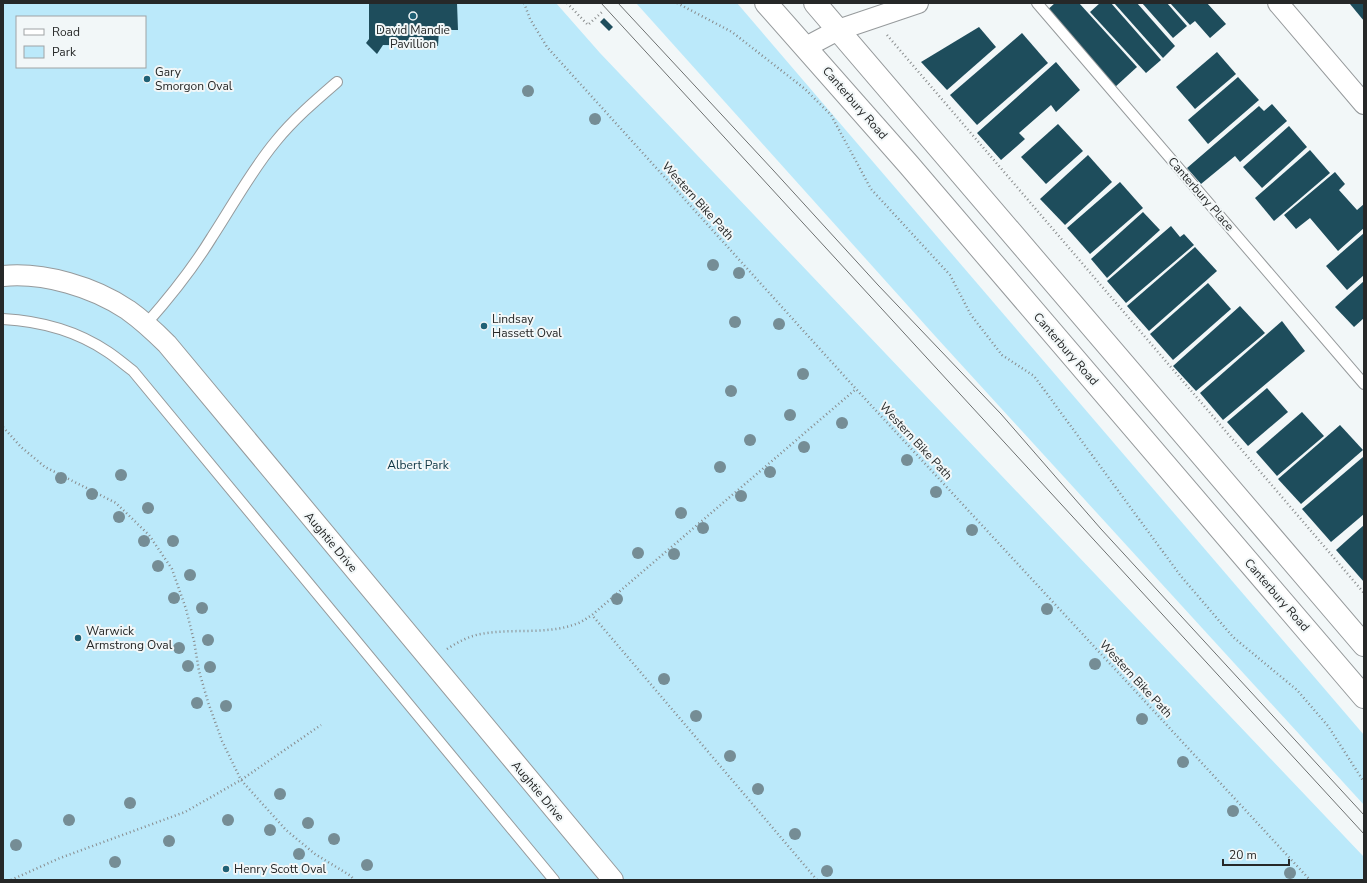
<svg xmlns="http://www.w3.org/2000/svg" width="1367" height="883" font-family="'Nunito Sans',sans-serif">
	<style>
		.green { fill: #bbe9fa; fill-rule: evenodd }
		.building { fill: #1e4d5c }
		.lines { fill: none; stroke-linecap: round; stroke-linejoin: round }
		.lane-casing { stroke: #969a9c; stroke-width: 12 }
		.street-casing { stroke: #969a9c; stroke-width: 22 }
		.primary-casing { stroke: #969a9c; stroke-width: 24 }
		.path { stroke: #888b8c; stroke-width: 2.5; stroke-dasharray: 1 3; stroke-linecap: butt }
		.lane { stroke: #fff; stroke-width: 10 }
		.street { stroke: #fff; stroke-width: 20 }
		.primary { stroke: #fff; stroke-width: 22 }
		.tram { stroke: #6f7272; stroke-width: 1 }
		.tree { fill: #758d95 }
		.poi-dot { fill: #206175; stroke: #f2f7f8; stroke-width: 1.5 }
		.labels { text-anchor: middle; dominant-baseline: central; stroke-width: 4; stroke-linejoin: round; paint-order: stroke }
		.poi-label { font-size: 12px; fill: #262828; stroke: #f2f7f8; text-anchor: start }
		.street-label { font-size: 12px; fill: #262828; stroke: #f2f7f8 }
		.park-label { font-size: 12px; fill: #0e3644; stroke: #f2f7f8 }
	</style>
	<rect width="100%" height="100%" fill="#f2f7f8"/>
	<g class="green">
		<path d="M3 3H556L600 53 1364 857V880H3ZM17 17H145V67H17Z"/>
		<path d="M636 3H737L1364 735V805L936 337Z"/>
	</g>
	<g class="building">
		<path d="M369 3H457L458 30H439L438 46 383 45 377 54 366 43 369 39Z"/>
		<path d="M1055 3H1079L1137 67 1114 88 1045 12Z"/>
		<path d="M1100 3H1111L1161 60 1146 73 1090 12Z"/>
		<path d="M1114 3H1137L1175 46 1163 58Z"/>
		<path d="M1142 3H1167L1187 26 1173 38Z"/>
		<path d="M1170 3H1207L1226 24 1210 38 1195 21 1190 25Z"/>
		<path d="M1351 3H1364V21L1350 4Z"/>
		<path d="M604 18 613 27 609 31 600 22Z"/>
		<path d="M979 27 996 47 947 90 921 62Z"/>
		<path d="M1022 33 1048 63 977 125 950 95Z"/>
		<path d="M1217 52 1236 74 1195 109 1176 87Z"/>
		<path d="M1056 62 1080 90 1056 112 1051 105 1019 133 1025 139 1001 160 977 133Z"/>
		<path d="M1238 77 1259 100 1208 144 1188 120Z"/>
		<path d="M1272 104 1287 121 1240 162 1235 156 1201 184 1187 168 1259 106 1264 111Z"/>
		<path d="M1058 124 1083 151 1046 184 1021 157Z"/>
		<path d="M1289 126 1307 147 1262 188 1243 167Z"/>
		<path d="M1310 150 1330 173 1274 221 1255 198Z"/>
		<path d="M1088 155 1112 182 1065 225 1040 199Z"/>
		<path d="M1335 172 1345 184 1339 190 1357 210 1364 204V228L1338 251 1310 218 1296 229 1284 215Z"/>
		<path d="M1120 182 1143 208 1090 254 1067 228Z"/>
		<path d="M1143 212 1160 230 1107 278 1091 259Z"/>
		<path d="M1171 226 1180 237 1184 234 1194 245 1126 303 1107 281Z"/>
		<path d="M1364 233V275L1347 290 1326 266Z"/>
		<path d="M1195 247 1217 271 1149 331 1127 306Z"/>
		<path d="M1364 281V318L1354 327 1335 307Z"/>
		<path d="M1208 283 1231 309 1173 360 1150 334Z"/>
		<path d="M1240 306 1265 333 1196 391 1173 366Z"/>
		<path d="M1282 321 1305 351 1223 420 1200 393Z"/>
		<path d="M1267 388 1288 412 1248 446 1227 422Z"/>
		<path d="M1302 412 1324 436 1277 476 1256 452Z"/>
		<path d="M1340 425 1363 450 1301 504 1278 479Z"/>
		<path d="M1363 457 1364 459V514L1331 542 1302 509Z"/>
		<path d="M1364 525V582L1336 550Z"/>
	</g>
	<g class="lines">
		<g class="lane-casing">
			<g id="lane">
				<path d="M1037 3 1364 384"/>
				<path d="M3 319C40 321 77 331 108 352 117 358 125 365 133 371L554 880"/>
				<path d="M146 324C170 297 193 268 212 237 233 205 251 171 276 141 294 119 315 101 337 82"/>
			</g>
		</g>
		<g class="street-casing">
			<g id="street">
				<path d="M1278 3 1364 104"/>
				<path d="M806 47 838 30 918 3"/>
				<path d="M3 276C44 272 94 287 128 310 142 320 155 332 167 344L613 880"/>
			</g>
		</g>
		<g class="primary-casing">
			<g id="primary">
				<path d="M766 3 909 165 1364 697"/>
				<path d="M815 3 1364 645"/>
			</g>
		</g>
		<g class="path">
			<path d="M524 3 530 19 547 47 856 389 1310 880"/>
			<path d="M567 3 588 25 602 12"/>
			<path d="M677 3 732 32 805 89 831 115 871 189 950 275 971 315 1002 355 1034 376 1180 575 1233 637 1297 690 1328 726 1364 782"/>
			<path d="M887 35 1364 593"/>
			<path d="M3 427 21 447 45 467 116 503 149 535 172 569 186 609 194 641 199 671 208 702 222 741 241 780 286 830 315 854 351 876 354 880"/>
			<path d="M447 649C458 642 469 636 481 634 513 628 546 635 576 624 582 622 587 618 592 615"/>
			<path d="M11 880 60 858 185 812 241 780 321 725"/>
			<path d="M817 880 592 615 856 389"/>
		</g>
		<use href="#lane" class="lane"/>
		<use href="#street" class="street"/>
		<use href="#primary" class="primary"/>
		<g class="tram">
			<path d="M601 3 1364 834"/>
			<path d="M618 3 773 170 878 285 1001 414 1101 529 1364 815"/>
		</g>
	</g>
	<g class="tree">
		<circle cx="528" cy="91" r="6"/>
		<circle cx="595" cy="119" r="6"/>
		<circle cx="713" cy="265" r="6"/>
		<circle cx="739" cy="273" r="6"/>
		<circle cx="735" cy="322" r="6"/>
		<circle cx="779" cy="324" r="6"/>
		<circle cx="803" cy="374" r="6"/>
		<circle cx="731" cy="391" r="6"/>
		<circle cx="790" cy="415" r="6"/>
		<circle cx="842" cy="423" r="6"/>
		<circle cx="750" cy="440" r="6"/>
		<circle cx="804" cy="447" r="6"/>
		<circle cx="907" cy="460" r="6"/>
		<circle cx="720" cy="467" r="6"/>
		<circle cx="770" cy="472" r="6"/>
		<circle cx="121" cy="475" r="6"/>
		<circle cx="61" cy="478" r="6"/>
		<circle cx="936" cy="492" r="6"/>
		<circle cx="92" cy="494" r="6"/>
		<circle cx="741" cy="496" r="6"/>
		<circle cx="148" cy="508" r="6"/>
		<circle cx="681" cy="513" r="6"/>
		<circle cx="119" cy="517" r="6"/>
		<circle cx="703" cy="528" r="6"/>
		<circle cx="972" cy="530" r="6"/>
		<circle cx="144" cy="541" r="6"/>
		<circle cx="173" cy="541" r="6"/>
		<circle cx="638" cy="553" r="6"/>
		<circle cx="674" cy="554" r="6"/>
		<circle cx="158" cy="566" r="6"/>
		<circle cx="190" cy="575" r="6"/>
		<circle cx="174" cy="598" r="6"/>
		<circle cx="617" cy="599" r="6"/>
		<circle cx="202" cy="608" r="6"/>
		<circle cx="1047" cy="609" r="6"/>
		<circle cx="208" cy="640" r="6"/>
		<circle cx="179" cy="648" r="6"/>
		<circle cx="1095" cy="664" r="6"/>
		<circle cx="188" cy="666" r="6"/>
		<circle cx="210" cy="667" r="6"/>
		<circle cx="664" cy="679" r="6"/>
		<circle cx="197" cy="703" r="6"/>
		<circle cx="226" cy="706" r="6"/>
		<circle cx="696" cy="716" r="6"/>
		<circle cx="1142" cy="719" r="6"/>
		<circle cx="730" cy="756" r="6"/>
		<circle cx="1183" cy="762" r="6"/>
		<circle cx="758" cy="789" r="6"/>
		<circle cx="280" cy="794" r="6"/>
		<circle cx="130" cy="803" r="6"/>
		<circle cx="1233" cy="811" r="6"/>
		<circle cx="69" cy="820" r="6"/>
		<circle cx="228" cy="820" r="6"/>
		<circle cx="308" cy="823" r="6"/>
		<circle cx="270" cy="830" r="6"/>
		<circle cx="795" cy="834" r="6"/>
		<circle cx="334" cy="839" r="6"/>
		<circle cx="169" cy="841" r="6"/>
		<circle cx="16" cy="845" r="6"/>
		<circle cx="299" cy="854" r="6"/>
		<circle cx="115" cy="862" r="6"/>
		<circle cx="367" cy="865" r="6"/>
		<circle cx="827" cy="871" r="6"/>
		<circle cx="1290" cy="873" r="6"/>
	</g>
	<g class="poi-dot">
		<circle cx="413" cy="16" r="4"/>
		<circle cx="147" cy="79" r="4"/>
		<circle cx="484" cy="326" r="4"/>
		<circle cx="78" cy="638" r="4"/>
		<circle cx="226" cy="869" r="4"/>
	</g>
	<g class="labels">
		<g class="poi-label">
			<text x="413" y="30" text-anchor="middle">David Mandie<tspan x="413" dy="14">Pavillion</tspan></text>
			<text x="155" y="72">Gary<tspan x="155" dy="14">Smorgon Oval</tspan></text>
			<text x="492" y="319">Lindsay<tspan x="492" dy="14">Hassett Oval</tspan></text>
			<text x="86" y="631">Warwick<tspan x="86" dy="14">Armstrong Oval</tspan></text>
			<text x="234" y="869">Henry Scott Oval</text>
		</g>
		<g class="street-label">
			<text transform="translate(855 103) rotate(49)">Canterbury Road</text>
			<text transform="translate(1201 194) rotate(49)">Canterbury Place</text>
			<text transform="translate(698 201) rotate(48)">Western Bike Path</text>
			<text transform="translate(1066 349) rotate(49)">Canterbury Road</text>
			<text transform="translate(916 441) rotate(47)">Western Bike Path</text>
			<text transform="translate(331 542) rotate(50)">Aughtie Drive</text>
			<text transform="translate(1277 595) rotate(49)">Canterbury Road</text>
			<text transform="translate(1136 679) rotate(47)">Western Bike Path</text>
			<text transform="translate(538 791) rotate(50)">Aughtie Drive</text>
		</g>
		<g class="park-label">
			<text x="418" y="465">Albert Park</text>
		</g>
	</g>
	<rect width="1367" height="883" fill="none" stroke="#262828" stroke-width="8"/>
	<rect x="16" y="16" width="130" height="52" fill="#f2f7f8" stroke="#a0a4a5"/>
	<rect x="24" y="29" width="20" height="6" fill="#ffffff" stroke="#a0a4a5"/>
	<text x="52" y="36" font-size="12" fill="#262828">Road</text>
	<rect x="24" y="46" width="20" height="12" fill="#bbe9fa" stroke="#a0a4a5"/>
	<text x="52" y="56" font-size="12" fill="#262828">Park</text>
	<path d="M1223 859v6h66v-6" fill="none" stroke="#262828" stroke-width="2"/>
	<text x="1229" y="859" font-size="12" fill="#262828" stroke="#f2f7f8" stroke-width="3" paint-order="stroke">20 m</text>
</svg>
